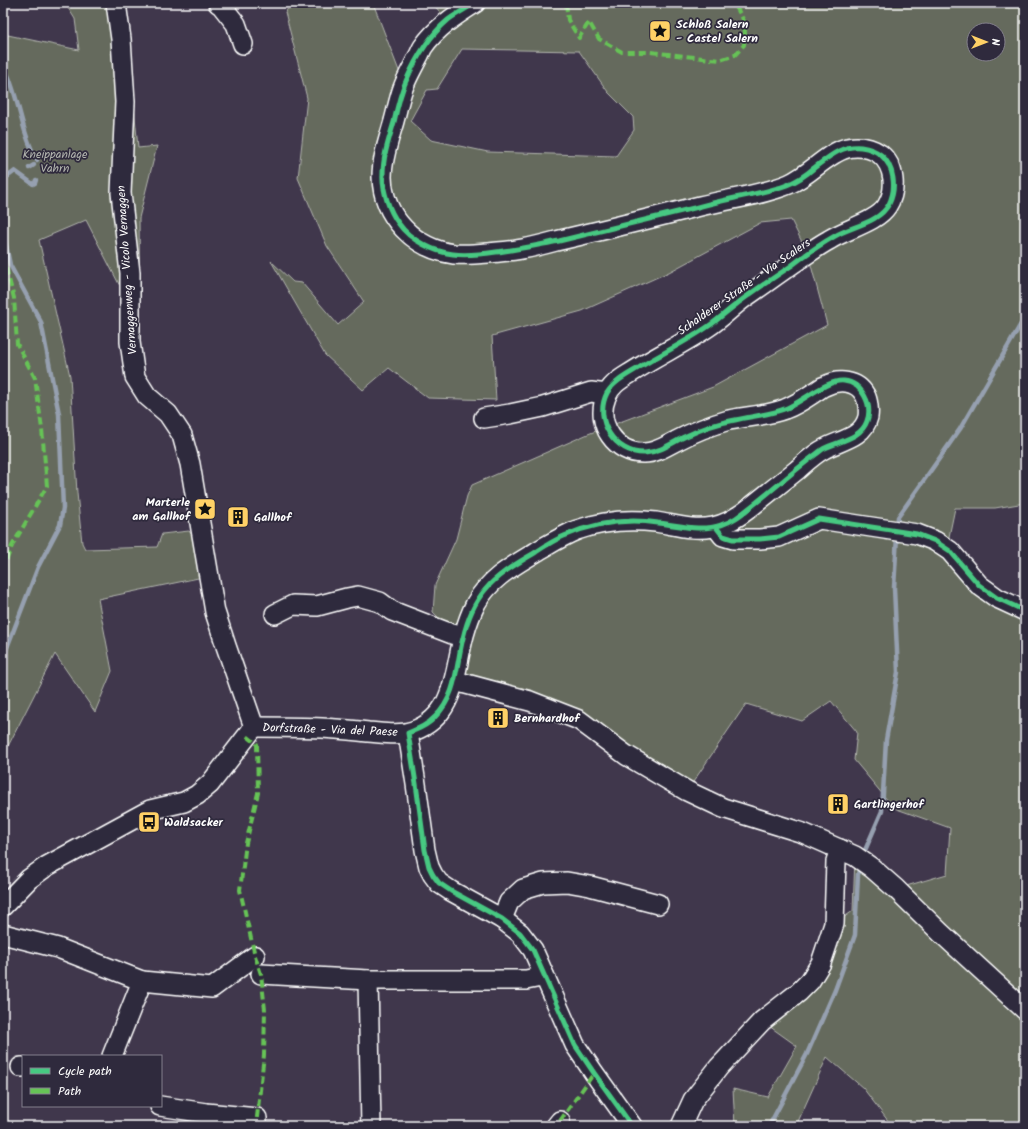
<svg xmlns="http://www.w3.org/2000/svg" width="1028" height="1129" font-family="Kalam,sans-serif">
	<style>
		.green { fill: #656b5d; stroke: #b2b5ae; fill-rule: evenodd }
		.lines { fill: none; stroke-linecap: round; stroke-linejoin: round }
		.stream { stroke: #96a0b0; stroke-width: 4.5 }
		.minor-casing { stroke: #fff; stroke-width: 22 }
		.minor { stroke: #2f2a3d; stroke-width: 19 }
		.quiet { stroke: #66c356; stroke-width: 4; stroke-dasharray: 8 4; stroke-linecap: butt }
		.cycleway-casing { stroke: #2f2a3d; stroke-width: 8 }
		.cycleway { stroke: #46c982; stroke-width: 5 }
		.labels { text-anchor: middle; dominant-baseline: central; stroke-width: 3.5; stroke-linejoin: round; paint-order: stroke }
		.poi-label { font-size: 12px; font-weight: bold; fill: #fff; stroke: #2f2a3d; text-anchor: start }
		.park-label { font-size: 12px; fill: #b2b5ae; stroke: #2f2a3d }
		.street-label { font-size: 12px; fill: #fff; stroke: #2f2a3d }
	</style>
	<rect width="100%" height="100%" fill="#40374c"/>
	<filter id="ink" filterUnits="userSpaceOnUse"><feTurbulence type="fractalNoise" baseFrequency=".025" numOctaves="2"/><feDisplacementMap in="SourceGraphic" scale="8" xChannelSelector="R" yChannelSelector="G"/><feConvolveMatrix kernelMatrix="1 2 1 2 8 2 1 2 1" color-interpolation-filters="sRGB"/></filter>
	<g filter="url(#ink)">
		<g class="green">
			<path d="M65 3H117L127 33 138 148 157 146 139 218 140 325 86 220 39 240 70 376 77 493 82 543 85 549 157 547 162 534 189 531 195 539 203 577 98 599 112 671 95 712 55 654 3 756V34L79 50 75 19Z"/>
			<path d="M293 3H373L404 84 448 21 432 3H1025V503L995 508H955L946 551 1025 617V1126H892L863 1088 827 1057 796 1126H735L733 1089 768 1097 797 1046 762 1021 799 992 834 924 853 911 855 856 896 889 947 874 950 828 894 808 854 760 857 732 831 701 802 721 746 704 687 791 579 720 455 681 463 637 443 622 433 612 435 585 456 539 467 496 472 485 588 434 713 387 827 325 808 254 791 220 760 223 669 272 582 311 492 336 496 400 428 398 389 368 363 390 325 355 271 261 293 282 302 283 338 325 364 302 327 246 298 178 307 98 285 12ZM974 30H998V54H974ZM462 49 579 51 608 92 633 117 634 130 616 156 488 152 431 140 410 121 427 90 437 89Z"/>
		</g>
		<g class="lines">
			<g class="stream">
				<path d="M3 64C19 94 20 130 37 160"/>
				<path d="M29 168 34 165"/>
				<path d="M3 180 15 171 33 184 35 183 36 180"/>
				<path d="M3 230 10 265 41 322 59 414 63 508 60 525 38 567 3 658"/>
				<path d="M897 526 898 517 960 429 1025 317"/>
				<path d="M863 855 882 811 886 740 898 672 894 588 897 536"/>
				<path d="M769 1126 807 1054 835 990 855 935 858 874 861 864"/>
			</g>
			<g class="minor-casing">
				<g id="minor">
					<path d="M116 3 121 39 125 102 121 193 130 273V342L135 377 147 396 168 414 182 435 190 464 215 612 226 646 254 727"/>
					<path d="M218 3 221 5 236 24 243 44"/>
					<path d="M484 418 510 414 543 407 591 392 607 394"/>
					<path d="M716 527 723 536 733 539H760L779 537 819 519 917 534 935 541 950 551 979 585 997 598 1025 611"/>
					<path d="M275 614 293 605 317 606 347 598 358 596 380 602 392 611 452 634 463 637"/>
					<path d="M455 681 530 701 579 720 626 755 687 791 723 808 803 833 855 856 872 868 896 889 941 933 1025 1010"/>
					<path d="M254 727C277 727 300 727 322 728 338 729 353 730 368 732 383 733 399 736 413 731 456 716 454 671 464 635 467 624 471 613 476 603 490 578 513 566 536 552 550 544 562 536 577 530 602 521 629 519 656 522 675 525 694 531 713 527 728 524 740 516 752 506 767 494 782 482 797 470 805 463 814 454 824 449 840 440 863 438 868 417 869 411 868 400 865 395 857 380 838 379 825 386 821 387 819 390 815 392 806 398 796 405 785 409 767 416 748 416 729 420 711 425 693 432 676 441 666 446 656 453 644 453 616 454 595 424 606 397 610 386 619 380 629 374 655 357 683 344 708 327 721 318 732 307 744 298 760 287 775 276 791 265 803 257 816 247 829 240 846 229 877 222 887 206 897 190 895 166 880 154 870 147 858 146 847 148 827 153 810 175 789 184 763 195 729 199 700 206 652 218 604 230 556 241 545 244 533 247 522 249 511 251 499 252 488 253 477 254 465 255 454 254 415 249 383 217 382 177 382 158 389 139 394 121 397 110 399 99 403 88 407 77 413 67 418 57 420 54 421 50 423 47 436 28 456 15 475 3"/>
					<path d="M408 733 416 784 425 850 429 867 433 875 439 883 451 891 502 919 520 933 533 950 575 1045 594 1073 632 1126"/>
					<path d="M3 906 29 879 47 866 150 810 184 802 197 795 210 784 254 727"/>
					<path d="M502 919 509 902 523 889 543 883 567 882 590 886 658 904"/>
					<path d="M3 934 58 948 142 981"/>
					<path d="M261 974 368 980H526L536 978 544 975"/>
					<path d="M368 980 371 1126"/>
					<path d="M112 1056 142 981 212 988 255 956"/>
					<path d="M21 1067H23"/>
					<path d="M160 1106 206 1113 257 1118"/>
					<path d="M556 1126 560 1121"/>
					<path d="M681 1126 693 1100 719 1067 762 1021 799 992 810 981 821 963 834 924 836 861 840 849"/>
				</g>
			</g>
			<use href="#minor" class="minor"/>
			<g class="quiet">
				<path d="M566 3 568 20 579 38 589 22 599 39 622 52H650L720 60 735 55 744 45 745 33 744 21 734 3"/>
				<path d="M3 257 14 298 17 344 35 378 42 429 47 486 12 546 3 569"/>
				<path d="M247 736 257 744 258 793 246 843 240 890 255 956 261 974 265 1010 264 1055 256 1126"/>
				<path d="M560 1121 594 1073"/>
			</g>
			<g class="cycleway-casing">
				<g id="cycleway">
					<path d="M475 3C466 9 456 14 448 20 429 36 416 58 406 81 400 94 397 108 394 122 389 139 383 156 383 174 382 190 389 211 399 224 410 240 434 252 453 254 468 256 482 254 496 252 517 250 538 245 559 241 604 230 649 219 694 208 708 204 721 201 735 198 753 194 771 191 787 185 797 181 806 175 814 168 829 157 841 145 861 147 868 148 876 151 881 155 894 166 897 188 889 204 879 223 852 226 835 236 819 245 805 255 791 266 773 278 755 290 738 303 730 309 722 316 713 323 690 340 664 352 640 367 629 374 614 381 607 393 593 420 615 454 645 453 660 452 672 443 684 437 701 429 717 423 735 420 752 416 770 415 787 408 803 401 828 379 844 381 862 383 873 405 867 421 861 439 838 441 823 449 820 451 818 453 815 455 795 470 776 487 757 502 745 511 735 521 721 525 700 532 679 525 658 523 625 518 594 523 564 536 554 540 545 546 536 552 518 563 499 573 485 590 474 603 467 621 463 638 456 665 457 696 435 717 428 725 418 729 408 733L416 784 425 850 429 867 433 875 439 883 451 891 502 919 520 933 533 950 575 1045 594 1073 632 1126"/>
					<path d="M716 527 723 536 733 539H760L779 537 819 519 917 534 935 541 950 551 979 585 997 598 1025 611"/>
				</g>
			</g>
			<use href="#cycleway" class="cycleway"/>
		</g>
	</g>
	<defs>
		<g id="sight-square" transform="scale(1.15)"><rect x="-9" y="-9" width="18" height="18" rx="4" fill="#ffd166" stroke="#2f2a3d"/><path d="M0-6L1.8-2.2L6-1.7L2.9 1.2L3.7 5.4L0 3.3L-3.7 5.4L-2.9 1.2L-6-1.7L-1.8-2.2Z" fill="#111"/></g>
		<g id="building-square" transform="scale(1.15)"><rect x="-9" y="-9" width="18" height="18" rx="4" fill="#ffd166" stroke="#2f2a3d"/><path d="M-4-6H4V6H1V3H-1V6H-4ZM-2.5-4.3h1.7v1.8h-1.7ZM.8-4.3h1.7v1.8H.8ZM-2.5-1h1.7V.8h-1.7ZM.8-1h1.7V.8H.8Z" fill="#111"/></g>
		<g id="bus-square" transform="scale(1.15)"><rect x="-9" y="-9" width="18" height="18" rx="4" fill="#ffd166" stroke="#2f2a3d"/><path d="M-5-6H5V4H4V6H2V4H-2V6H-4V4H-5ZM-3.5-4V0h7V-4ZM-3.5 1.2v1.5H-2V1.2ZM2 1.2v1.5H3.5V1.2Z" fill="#111"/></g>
	</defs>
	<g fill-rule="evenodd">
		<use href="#sight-square" x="660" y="31"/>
		<use href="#sight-square" x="205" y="509"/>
		<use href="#building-square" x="238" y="517"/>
		<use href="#building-square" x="498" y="718"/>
		<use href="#building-square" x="838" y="804"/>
		<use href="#bus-square" x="149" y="822"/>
	</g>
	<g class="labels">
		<g class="poi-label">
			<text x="676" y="24">Schloß Salern<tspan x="676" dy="14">- Castel Salern</tspan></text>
			<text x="190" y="502" text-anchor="end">Marterle<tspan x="190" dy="14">am Gallhof</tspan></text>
			<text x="254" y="517">Gallhof</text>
			<text x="514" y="718">Bernhardhof</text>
			<text x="854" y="804">Gartlingerhof</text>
			<text x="164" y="822">Waldsacker</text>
		</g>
		<g class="park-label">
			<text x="55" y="154">Kneippanlage<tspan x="55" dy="14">Vahrn</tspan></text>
		</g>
		<g class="street-label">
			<text transform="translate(127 270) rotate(-94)">Vernaggenweg - Vicolo Vernaggen</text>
			<text transform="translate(744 287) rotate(-35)">Schalderer Straße - Via Scalers</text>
			<text transform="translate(330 730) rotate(2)">Dorfstraße - Via del Paese</text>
		</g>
	</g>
	<rect width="1028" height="1129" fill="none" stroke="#2f2a3d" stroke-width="16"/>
	<rect x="8" y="8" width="1012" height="1113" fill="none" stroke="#fff" stroke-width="1.5" filter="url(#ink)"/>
	<rect x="22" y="1055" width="140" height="52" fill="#2f2a3d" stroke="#827f8b"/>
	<rect x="30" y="1068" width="20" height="6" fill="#46c982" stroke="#827f8b"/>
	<text x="58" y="1075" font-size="12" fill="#ffffff">Cycle path</text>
	<rect x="30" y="1088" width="20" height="6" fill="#66c356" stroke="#827f8b"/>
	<text x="58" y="1095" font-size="12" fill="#ffffff">Path</text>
	<g transform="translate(986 42) rotate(90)"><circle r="19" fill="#2f2a3d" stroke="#827f8b"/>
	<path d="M0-3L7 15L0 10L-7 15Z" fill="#ffd166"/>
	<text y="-6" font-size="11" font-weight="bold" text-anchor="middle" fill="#ffffff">N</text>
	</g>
</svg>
